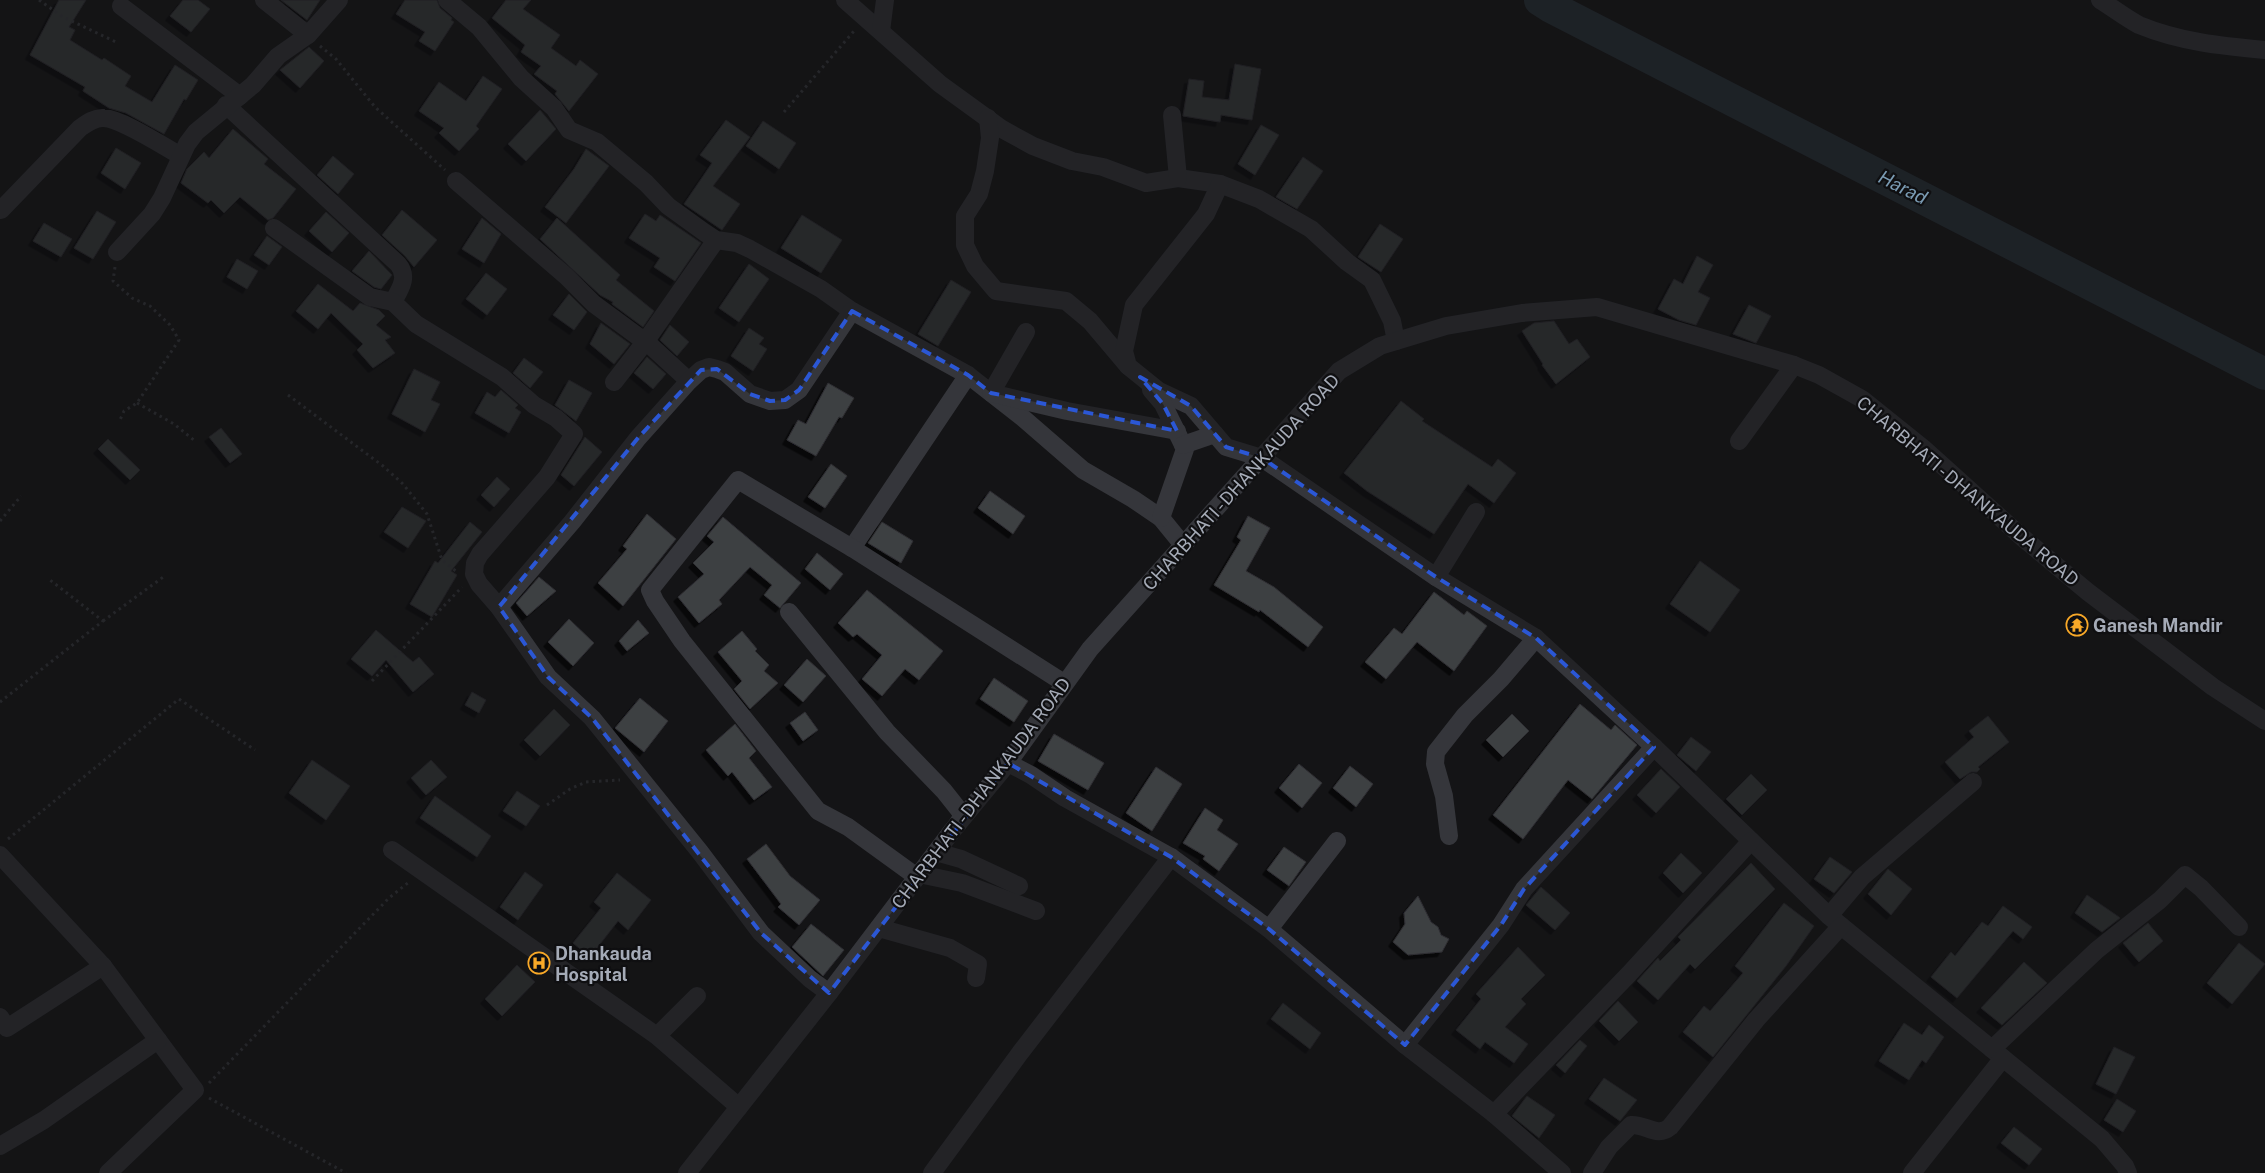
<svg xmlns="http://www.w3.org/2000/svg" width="2265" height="1173" font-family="'Public Sans',sans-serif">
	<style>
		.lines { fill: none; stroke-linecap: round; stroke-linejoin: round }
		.river { stroke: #29333a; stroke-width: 32 }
		.building { fill: #3e3f43; stroke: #2e2e32; filter: url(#shadow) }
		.path { stroke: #3b3d42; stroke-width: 3; stroke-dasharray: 2.5 4; stroke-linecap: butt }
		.minor { stroke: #35363b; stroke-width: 18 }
		.marked { fill: none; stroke: #2b57d5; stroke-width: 4; stroke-dasharray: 10 6; stroke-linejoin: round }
		.labels { text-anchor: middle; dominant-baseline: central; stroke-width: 4.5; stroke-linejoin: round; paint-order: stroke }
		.street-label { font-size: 18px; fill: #a5abb7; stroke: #0f0f11 }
		.poi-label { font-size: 18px; font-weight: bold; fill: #a5abb7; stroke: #0f0f11; text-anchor: start }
		.water-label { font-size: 19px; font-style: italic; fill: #7a9bb3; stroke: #0f0f11 }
	</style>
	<defs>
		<filter id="shadow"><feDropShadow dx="-4.5" dy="4.5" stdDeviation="0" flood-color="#0009"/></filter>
	</defs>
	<rect width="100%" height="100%" fill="#141416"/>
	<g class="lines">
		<path class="river" d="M1540 0 1551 7 2265 374"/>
	</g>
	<g class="building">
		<path d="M59 0H86L69 27 75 30 70 40 102 60 104 58 131 76 125 86 152 102 175 65 198 80 186 100 184 99 164 134 126 113 109 108 83 91 85 87 30 55Z"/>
		<path d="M183 0H198L210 9 191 32 170 16Z"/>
		<path d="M281 0H320L307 20Z"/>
		<path d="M405 0H437L440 8 452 18 451 20 454 22 435 51 419 41 425 32 396 14Z"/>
		<path d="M506 0H531L523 9 560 35 551 48 576 66 580 60 598 74 569 111 555 94 557 91 534 74 541 66 521 52 525 45 492 18Z"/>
		<path d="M309 47 324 61 300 88 280 70Z"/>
		<path d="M1235 64 1261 69 1252 120 1221 115 1220 122 1183 116 1189 79 1204 81 1202 97 1229 100Z"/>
		<path d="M483 76 502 89 476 126 479 129 459 151 439 133 444 128 419 111 439 82 466 101Z"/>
		<path d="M540 110 556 129 526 161 508 144Z"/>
		<path d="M726 120 750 137 713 186 740 204 722 230 684 204 712 163 700 155Z"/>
		<path d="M763 121 796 143 779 169 746 146Z"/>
		<path d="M1261 125 1279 135 1255 175 1238 164Z"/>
		<path d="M233 129 268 159 264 164 296 189 273 218 268 220 240 197 224 213 211 200 208 203 181 183 187 169 204 152 209 158Z"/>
		<path d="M116 148 141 163 125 189 101 173Z"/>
		<path d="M586 149 609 166 566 223 545 207 574 169Z"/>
		<path d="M333 156 354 174 338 194 317 175Z"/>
		<path d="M1303 157 1323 171 1297 209 1276 197Z"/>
		<path d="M402 210 437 240 414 267 405 256 382 235Z"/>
		<path d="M97 211 116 222 93 259 74 248Z"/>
		<path d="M326 212 349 233 332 252 309 231Z"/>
		<path d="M645 214 656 221 660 215 701 243 675 281 654 267 660 258 629 238Z"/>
		<path d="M802 215 842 240 821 273 781 248Z"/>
		<path d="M482 218 501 234 484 263 462 249Z"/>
		<path d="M557 218 620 275 616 280 654 311 643 327 612 304 613 302 600 295 540 239Z"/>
		<path d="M44 223 72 239 61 257 33 241Z"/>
		<path d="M1380 224 1403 239 1381 272 1358 257Z"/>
		<path d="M267 236 282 247 269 265 254 255Z"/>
		<path d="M369 251 392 275 381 289 374 287 352 271Z"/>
		<path d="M1697 256 1713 265 1698 292 1710 298 1696 325 1679 320 1658 309 1674 279 1683 284Z"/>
		<path d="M237 259 258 271 247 289 227 277Z"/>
		<path d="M749 264 769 279 739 322 719 308Z"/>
		<path d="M486 273 507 289 487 315 466 299Z"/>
		<path d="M951 280 971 292 938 346 918 334Z"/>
		<path d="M318 284 353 311 360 303 379 310 385 316 376 325 391 337 385 340 395 353 373 368 357 350 363 344 331 313 318 329 296 311Z"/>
		<path d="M569 294 587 312 574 330 553 315Z"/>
		<path d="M1749 305 1771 316 1756 343 1733 334Z"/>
		<path d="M1554 321 1569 344 1577 339 1590 357 1556 384 1542 365 1543 364 1522 331 1534 323Z"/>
		<path d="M601 323 630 344 614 364 590 344Z"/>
		<path d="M670 325 689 342 677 356 660 340Z"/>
		<path d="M749 328 764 338 759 344 767 349 753 371 731 356Z"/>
		<path d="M647 357 666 374 653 389 634 373Z"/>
		<path d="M524 358 543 372 530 388 513 373Z"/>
		<path d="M414 369 440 382 431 400 440 404 425 432 392 414Z"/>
		<path d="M569 380 592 393 576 421 555 405Z"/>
		<path d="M828 383 854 398 842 418 839 417 816 456 787 440 798 420 806 424Z"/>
		<path d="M501 390 518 405 515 408 521 412 509 433 475 413 487 392 495 397Z"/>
		<path d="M1401 401 1424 419 1422 421 1492 467 1498 459 1516 473 1494 503 1468 484 1434 534 1367 491 1344 473Z"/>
		<path d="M221 428 242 454 230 463 209 437Z"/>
		<path d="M585 437 602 452 574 486 561 475Z"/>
		<path d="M108 439 140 470 130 480 98 449Z"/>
		<path d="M831 464 847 476 825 508 808 497Z"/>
		<path d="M497 477 510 489 494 507 481 495Z"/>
		<path d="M990 491 1025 516 1013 534 978 508Z"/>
		<path d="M402 507 426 521 408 548 384 532Z"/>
		<path d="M647 514 676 539 623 606 598 583 627 549 623 546Z"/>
		<path d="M1248 516 1270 528 1246 571 1274 587 1323 627 1308 647 1260 610 1259 612 1214 585 1241 540 1237 537Z"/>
		<path d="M723 517 801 583 780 608 764 595 772 585 750 567 719 600 722 604 699 623 678 597 704 574 693 563 714 542 707 536Z"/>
		<path d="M470 522 482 532 451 571 457 575 432 617 410 604 435 561 438 563Z"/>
		<path d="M882 522 913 541 901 563 868 543Z"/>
		<path d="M817 553 843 574 830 590 805 569Z"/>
		<path d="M1700 561 1740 590 1710 632 1670 604Z"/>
		<path d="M539 577 556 591 527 616 516 603Z"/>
		<path d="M867 590 943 651 919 680 905 669 882 696 862 679 882 655 857 634 853 637 838 623Z"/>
		<path d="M1434 592 1464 615 1467 611 1487 626 1454 671 1417 642 1386 679 1365 662 1394 628 1402 634Z"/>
		<path d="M569 619 594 643 573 666 548 642Z"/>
		<path d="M638 620 649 633 627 651 619 641Z"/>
		<path d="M376 630 413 662 419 657 434 674 413 692 386 660 372 676 351 659Z"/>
		<path d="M742 631 757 649 755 651 769 665 764 671 778 683 750 709 734 689 742 681 718 652Z"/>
		<path d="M807 659 826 676 803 702 784 685Z"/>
		<path d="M994 678 1028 701 1014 722 980 699Z"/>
		<path d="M472 692 486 700 479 713 465 705Z"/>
		<path d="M640 698 668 721 644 752 615 728Z"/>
		<path d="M1580 704 1611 730 1615 725 1637 745 1592 799 1568 780 1523 839 1493 815Z"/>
		<path d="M554 709 570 725 540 756 524 740Z"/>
		<path d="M805 712 818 730 803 741 790 723Z"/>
		<path d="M1512 714 1529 731 1503 757 1486 740Z"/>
		<path d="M1988 716 2009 742 1978 767 1980 769 1977 772H1971L1960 779 1945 762 1974 737 1969 731Z"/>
		<path d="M735 724 756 751 749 758 772 787 754 800 732 772 728 776 706 750Z"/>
		<path d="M1054 734 1104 763 1088 790 1038 761Z"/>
		<path d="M1691 737 1711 752 1696 771 1677 755Z"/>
		<path d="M312 760 350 786 326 820 289 793Z"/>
		<path d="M431 760 447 777 426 795 411 778Z"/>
		<path d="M1299 764 1322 783 1302 808 1279 788Z"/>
		<path d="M1350 766 1373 784 1356 807 1333 788Z"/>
		<path d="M1156 767 1182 784 1152 831 1126 813Z"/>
		<path d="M1661 769 1680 787 1656 813 1637 795Z"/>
		<path d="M1751 774 1767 790 1742 815 1726 799Z"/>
		<path d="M517 791 540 806 526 826 503 811Z"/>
		<path d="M435 796 491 836 477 857 420 818Z"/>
		<path d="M1205 808 1223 820 1217 830 1238 844 1219 871 1203 859 1205 856 1183 843Z"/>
		<path d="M766 844 790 876 820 900 799 925 778 907 781 904 747 859Z"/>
		<path d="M1284 847 1306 862 1289 886 1267 870Z"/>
		<path d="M1681 853 1702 873 1683 893 1663 873Z"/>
		<path d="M1830 857 1852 872 1834 893 1814 879Z"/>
		<path d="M1751 863 1775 889 1695 969 1690 964 1658 1000 1637 981 1658 958 1660 961 1681 940 1678 937Z"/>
		<path d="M1888 869 1912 889 1891 915 1868 894Z"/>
		<path d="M525 872 543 885 518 920 500 907Z"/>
		<path d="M617 873 651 900 628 930 618 921 590 957 573 943 601 908 594 902Z"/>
		<path d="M1541 887 1570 913 1555 930 1526 905Z"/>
		<path d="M2087 895 2119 917 2120 918 2102 932 2075 913Z"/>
		<path d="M1418 896 1431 922 1438 927 1441 935 1449 939 1442 952 1408 955 1393 942 1405 924 1404 913Z"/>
		<path d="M1784 903 1814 926 1786 966 1713 1057 1683 1032 1704 1006 1710 1011 1743 973 1735 966Z"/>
		<path d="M2003 906 2032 927 2023 939 2013 931 1957 998 1931 977 1951 952 1955 956 1982 922 1988 926Z"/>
		<path d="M2148 923 2163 941 2139 962 2123 943Z"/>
		<path d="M811 924 844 950 823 976 792 947Z"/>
		<path d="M2239 943 2265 964 2232 1004 2207 983Z"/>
		<path d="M1518 947 1545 975 1521 999 1526 1004 1505 1027 1528 1044 1514 1063 1485 1042 1480 1049 1456 1030 1481 999 1476 994Z"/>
		<path d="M2024 962 2047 983 2002 1025 1981 1008Z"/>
		<path d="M517 965 535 982 502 1016 485 999Z"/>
		<path d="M1618 1001 1638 1022 1619 1041 1599 1021Z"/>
		<path d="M1283 1003 1321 1033 1310 1049 1271 1019Z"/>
		<path d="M1904 1023 1922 1035 1929 1025 1944 1037 1926 1063 1922 1060 1909 1080 1879 1061Z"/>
		<path d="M1580 1040 1587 1046 1565 1073 1556 1065Z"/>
		<path d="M2114 1047 2135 1057 2116 1094 2096 1084Z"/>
		<path d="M1604 1078 1637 1100 1620 1121 1589 1099Z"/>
		<path d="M1527 1096 1555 1115 1539 1138 1512 1116Z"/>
		<path d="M2117 1099 2136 1111 2123 1132 2104 1120Z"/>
		<path d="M2014 1127 2042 1149 2029 1165 2001 1143Z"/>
	</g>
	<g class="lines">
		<g class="path">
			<path d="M39 0 63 17 116 42"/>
			<path d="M320 46 336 59 375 107 445 170"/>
			<path d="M784 112 854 31"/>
			<path d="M115 267 113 281 132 298 150 306 170 325 179 340 137 403 124 411 119 422"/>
			<path d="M288 395 383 466 403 484 427 514 442 560 457 572"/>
			<path d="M137 403 174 424 195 441"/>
			<path d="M0 521 21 496"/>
			<path d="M103 621 166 575"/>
			<path d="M372 681 462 587"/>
			<path d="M0 702 103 621 50 580"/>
			<path d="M547 805 570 789 586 782 620 780"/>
			<path d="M8 839 179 699 255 750"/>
			<path d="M209 1083 389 898 409 882"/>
			<path d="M209 1098 346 1173"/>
		</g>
		<g class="minor">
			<path d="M264 0 308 35"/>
			<path d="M447 0 479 27 521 78 554 108 569 130 597 142 646 183 668 206 704 232 716 240 737 243 750 249 821 289 852 311 968 375 1023 418 1083 470 1133 499 1161 518 1183 545"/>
			<path d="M845 0 940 84 1002 129 1033 146 1072 161 1103 167 1146 183 1178 178 1220 184 1259 199 1311 229 1347 262 1372 280 1392 321 1396 341"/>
			<path d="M2100 0C2113 8 2126 18 2139 25 2180 42 2222 46 2265 50"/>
			<path d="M121 6 240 96"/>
			<path d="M881 31 885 0"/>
			<path d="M226 105 398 264C409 277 400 289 393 302"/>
			<path d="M1172 115 1178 178"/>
			<path d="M988 118 990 138 985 171 979 194 965 216V245L975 266 996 291 1066 301 1090 321 1128 366"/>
			<path d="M456 181 566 276 594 304 651 346 689 381"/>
			<path d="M1220 184 1206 214 1134 305 1124 351 1128 366 1159 391 1191 406 1226 447 1262 458 1436 577 1536 638 1654 747 1829 916 2102 1139 2125 1166 2128 1173"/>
			<path d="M1 210 80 128C87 123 95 117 104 118 122 119 163 146 181 156"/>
			<path d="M274 228 370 297 393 302 416 324 502 377 534 405 556 418 574 434 547 477 480 554 475 563 474 574 479 584 499 607 548 677 592 718 700 852 761 933 810 979 829 993"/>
			<path d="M117 252 152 214 162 198 187 144 196 132 253 85 278 56 308 35 339 0"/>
			<path d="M1026 332 991 393 1067 411 1177 431"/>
			<path d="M614 382 645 342 716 240"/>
			<path d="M1151 390 1163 404 1185 449 1161 518"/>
			<path d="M1739 441 1794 365"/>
			<path d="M1183 445 1215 434"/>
			<path d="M852 548 968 375"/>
			<path d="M1436 577 1476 512"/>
			<path d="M499 607 572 522 638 438 689 381 701 370 709 367 717 369 725 372 750 394 770 401 785 400 799 390 852 311"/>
			<path d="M789 612 887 732 944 791 963 815 957 825"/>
			<path d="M1008 763 1031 775 1065 798 1171 857 1269 929 1405 1045 1494 1114 1562 1173"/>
			<path d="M1449 836 1444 796 1435 764 1436 752 1465 715 1501 679 1536 638"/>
			<path d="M392 850 657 1036 739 1107"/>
			<path d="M936 852 961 859 1019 886"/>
			<path d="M0 855 103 966 195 1090 108 1173"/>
			<path d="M919 874 962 883 1036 911"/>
			<path d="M917 877 848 827 818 811 682 641 655 601 650 590 738 480 852 548 1064 683"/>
			<path d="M1829 916 1862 877 1973 782"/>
			<path d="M879 928 950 948 978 964 976 978"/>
			<path d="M1269 929 1337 841"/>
			<path d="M0 1017 7 1028 103 966"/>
			<path d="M657 1036 697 996"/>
			<path d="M1405 1045 1501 925 1524 889 1654 747"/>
			<path d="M1992 1049 2097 950 2160 900 2185 875 2201 888 2239 927"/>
			<path d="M1494 1114 1629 974 1751 841"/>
			<path d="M0 1146 44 1120 158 1040"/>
			<path d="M687 1173 829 993 952 831 1008 763 1090 649 1339 371 1380 346 1446 326 1522 313 1597 307 1794 365 1819 375 1862 399 1923 448 2023 538 2088 592 2213 687 2265 721"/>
			<path d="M932 1173 1020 1053 1171 857"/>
			<path d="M1592 1173 1609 1147 1631 1125C1646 1124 1657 1138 1670 1127L1756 1020 1841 926"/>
			<path d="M1912 1173 2003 1058"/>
		</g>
	</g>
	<path d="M0 0H2265V1173H0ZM852 311 968 375 991 393 1177 431 1163 404 1140 377 1191 406 1226 447 1262 458 1436 577 1536 638 1654 747 1524 889 1501 925 1405 1045 1269 929 1171 857 1008 763 829 993 761 933 592 718 548 677 499 607 638 438 701 370 717 369 750 394 770 401 785 400 799 390Z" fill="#141416" fill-opacity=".55" fill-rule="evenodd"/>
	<path class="marked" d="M852 311 968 375 991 393 1177 431 1163 404 1140 377 1191 406 1226 447 1262 458 1436 577 1536 638 1654 747 1524 889 1501 925 1405 1045 1269 929 1171 857 1008 763 829 993 761 933 592 718 548 677 499 607 638 438 701 370 717 369 750 394 770 401 785 400 799 390Z"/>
	<defs>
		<g id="temple-ring" transform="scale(1.125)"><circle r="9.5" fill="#0f0f11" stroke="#f9a928" stroke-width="1.5"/><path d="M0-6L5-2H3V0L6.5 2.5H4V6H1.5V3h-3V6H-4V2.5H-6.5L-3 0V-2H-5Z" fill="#f9a928"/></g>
		<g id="hospital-ring" transform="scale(1.125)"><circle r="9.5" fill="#0f0f11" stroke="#f9a928" stroke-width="1.5"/><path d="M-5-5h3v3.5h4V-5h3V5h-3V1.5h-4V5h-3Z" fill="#f9a928"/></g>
	</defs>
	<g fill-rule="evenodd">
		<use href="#temple-ring" x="2077" y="625"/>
		<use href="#hospital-ring" x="539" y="963"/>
	</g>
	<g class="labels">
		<g class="street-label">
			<text transform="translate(1241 482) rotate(-48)">CHARBHATI - DHANKAUDA ROAD</text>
			<text transform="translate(1968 491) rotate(40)">CHARBHATI - DHANKAUDA ROAD</text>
			<text transform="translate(981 793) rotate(-53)">CHARBHATI - DHANKAUDA ROAD</text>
		</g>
		<g class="poi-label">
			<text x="2093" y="625">Ganesh Mandir</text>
			<text x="555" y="953">Dhankauda<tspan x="555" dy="21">Hospital</tspan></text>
		</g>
		<g class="water-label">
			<text transform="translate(1903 187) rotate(27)">Harad</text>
		</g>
	</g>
</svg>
